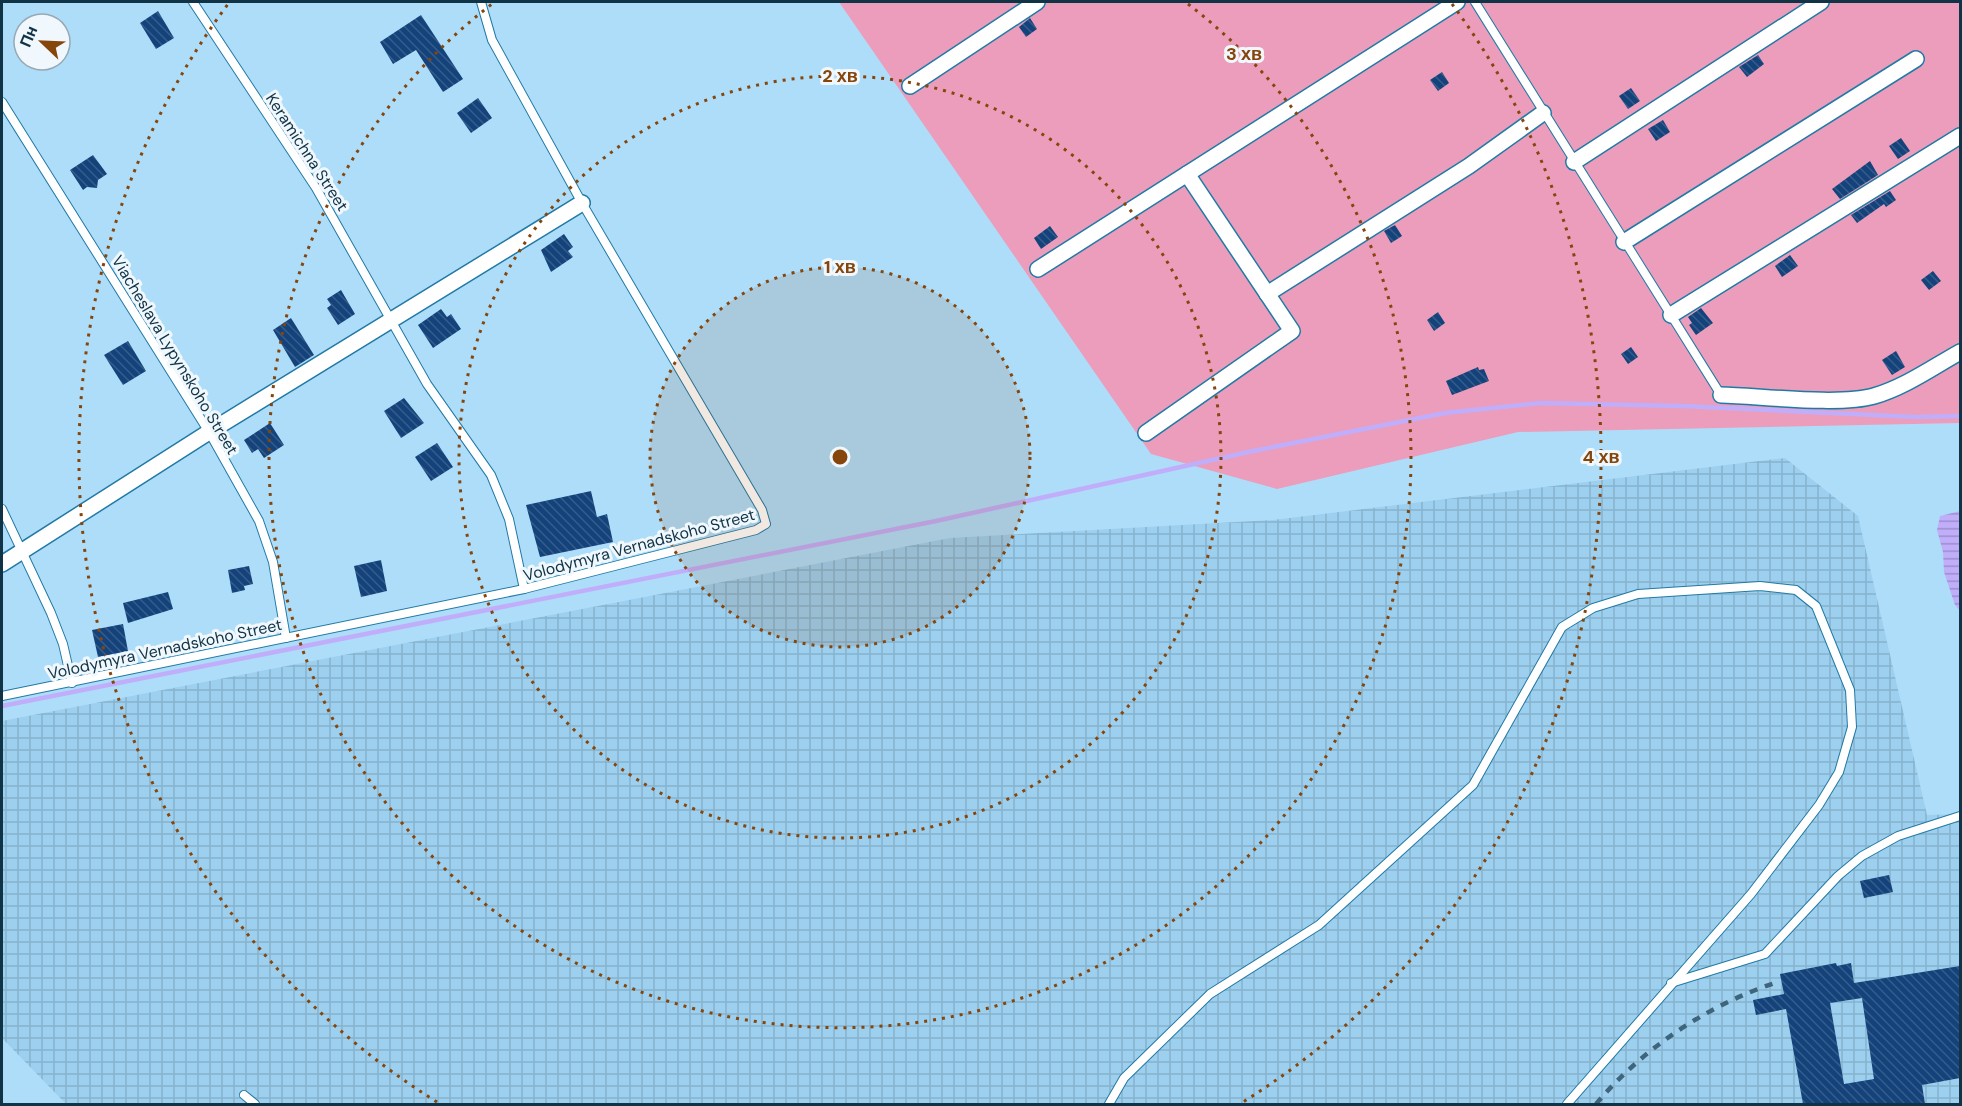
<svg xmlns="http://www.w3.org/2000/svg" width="1962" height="1106" font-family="'DM Sans',sans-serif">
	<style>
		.industrial { fill: url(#industrial-grid) }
		.garden { fill: #eb9dbb }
		.water { fill: url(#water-rules) }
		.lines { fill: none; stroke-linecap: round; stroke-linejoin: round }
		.stream { stroke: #c1aefa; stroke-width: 4.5 }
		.building { fill: url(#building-back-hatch); fill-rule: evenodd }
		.service-casing { stroke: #217aa5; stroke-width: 10 }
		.minor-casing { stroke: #217aa5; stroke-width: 18 }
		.service { stroke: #fff; stroke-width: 8 }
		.minor { stroke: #fff; stroke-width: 15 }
		.rail { stroke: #3e657b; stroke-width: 4.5; stroke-dasharray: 8 8; stroke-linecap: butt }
		.ring { fill: none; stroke: #85450b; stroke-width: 3; stroke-dasharray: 3 6 }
		.labels { text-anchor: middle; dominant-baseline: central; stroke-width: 6; stroke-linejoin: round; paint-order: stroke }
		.street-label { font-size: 16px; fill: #103346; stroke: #f0f8fd }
		.centre { fill: #85450b; stroke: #f0f8fd; stroke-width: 3 }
		.ring-label { font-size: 18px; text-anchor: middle; font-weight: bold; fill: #85450b; stroke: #f0f8fd; stroke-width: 6; stroke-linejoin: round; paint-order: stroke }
	</style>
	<defs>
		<pattern id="industrial-grid" width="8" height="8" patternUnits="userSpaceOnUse" patternTransform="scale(1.5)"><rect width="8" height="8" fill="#9dcfee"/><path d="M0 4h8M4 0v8" fill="none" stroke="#86b2cd"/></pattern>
		<pattern id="water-rules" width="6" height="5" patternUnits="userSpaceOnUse" patternTransform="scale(1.5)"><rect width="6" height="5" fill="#c1aefa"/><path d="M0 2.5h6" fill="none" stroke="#9b8ecc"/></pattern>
		<pattern id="building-back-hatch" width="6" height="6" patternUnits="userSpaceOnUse" patternTransform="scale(1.5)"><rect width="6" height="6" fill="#14437b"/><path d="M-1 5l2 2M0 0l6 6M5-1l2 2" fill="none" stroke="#355c8a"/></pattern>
	</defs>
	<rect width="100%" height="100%" fill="#aeddfa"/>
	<path class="industrial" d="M1785 458 1858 516 1927 815 1960 814V1104H66L2 1038V721L950 538 1273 520Z"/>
	<path class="garden" d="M839 2H1960V423L1518 432 1277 489 1151 454Z"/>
	<path class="water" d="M1960 511V611L1955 605 1944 572 1943 552 1937 530 1940 516Z"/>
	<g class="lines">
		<path class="stream" d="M2 706 936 521 1253 451 1445 413 1540 403 1683 406 1915 417 1960 416"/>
	</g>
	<g class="building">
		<path d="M158 11 174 38 156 49 140 23Z"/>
		<path d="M421 15 463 79 443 92 416 50 393 64 380 42Z"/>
		<path d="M1030 18 1037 29 1026 37 1019 27Z"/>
		<path d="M1758 55 1764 64 1747 77 1739 67Z"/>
		<path d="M1442 72 1449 83 1438 91 1430 80Z"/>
		<path d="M1631 88 1640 101 1628 109 1619 96Z"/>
		<path d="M478 98 492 118 471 133 457 113Z"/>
		<path d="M1663 120 1670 132 1656 141 1648 129Z"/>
		<path d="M1901 138 1910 151 1898 159 1889 146Z"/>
		<path d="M93 155 107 174 98 180 97 188 87 187 83 190 70 170Z"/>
		<path d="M1870 161 1878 175 1840 199 1832 189Z"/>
		<path d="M1890 191 1896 200 1886 207 1884 204 1857 223 1851 215Z"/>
		<path d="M1395 225 1402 236 1391 243 1384 231Z"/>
		<path d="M1050 226 1058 237 1041 249 1034 238Z"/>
		<path d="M564 234 573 247 568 251 573 257 551 272 541 250Z"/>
		<path d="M1790 255 1798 266 1782 277 1775 266Z"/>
		<path d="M1933 271 1941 281 1929 290 1921 280Z"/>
		<path d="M341 290 355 314 338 325 327 308 331 305 327 299Z"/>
		<path d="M1701 308 1713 323 1696 335 1689 325 1692 323 1688 317Z"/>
		<path d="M441 309 447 317 451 314 461 329 433 348 418 325Z"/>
		<path d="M1438 312 1445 323 1434 331 1427 320Z"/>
		<path d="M291 318 314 355 295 367 273 330Z"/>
		<path d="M128 341 146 371 123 385 104 355Z"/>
		<path d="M1631 347 1638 357 1628 364 1621 354Z"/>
		<path d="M1896 351 1905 367 1892 375 1882 360Z"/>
		<path d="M1478 367 1479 370 1484 369 1489 381 1452 395 1446 381Z"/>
		<path d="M404 398 424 423 401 438 384 411Z"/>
		<path d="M270 423 284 445 264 458 258 449 252 453 244 440Z"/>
		<path d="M437 443 453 467 431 481 415 457Z"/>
		<path d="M591 491 597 517 607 514 613 542 540 557 526 505Z"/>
		<path d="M381 560 387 591 361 597 354 566Z"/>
		<path d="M249 566 253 584 244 586 245 590 232 593 228 570Z"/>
		<path d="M168 592 173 609 128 623 123 603Z"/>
		<path d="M123 624 128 651 98 657 92 630Z"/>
		<path d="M1889 875 1893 892 1864 898 1860 881Z"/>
		<path d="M1836 963 1837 966 1851 963 1854 983 1960 966V1078L1922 1085 1925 1104H1803L1786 1009 1756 1015 1753 1000 1784 994 1780 974ZM1862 998 1874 1079 1844 1084 1830 1003Z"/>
	</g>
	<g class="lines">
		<g class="service-casing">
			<g id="service">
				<path d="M193 2 316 188 427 384 491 475 509 519 524 589"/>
				<path d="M1475 2 1721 395"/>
				<path d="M2 102 209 432 259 521 273 562 286 638"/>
				<path d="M2 509 51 613 63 644 72 683"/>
				<path d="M2 696 524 589 756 530 766 524 762 510 582 203 492 40 481 2"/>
				<path d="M1671 983 1765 954 1838 876 1862 856 1898 836 1960 816"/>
				<path d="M244 1095 255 1104"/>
				<path d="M1109 1104 1124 1078 1210 994 1319 925 1473 785 1562 627 1593 608 1638 594 1760 586 1796 590 1816 606 1850 690 1852 727 1839 772 1819 805 1751 894 1567 1104"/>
			</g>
		</g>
		<g class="minor-casing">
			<g id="minor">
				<path d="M910 86 1037 2"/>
				<path d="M1574 162 1821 2"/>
				<path d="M1624 242 1916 59"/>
				<path d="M1038 269 1457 2"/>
				<path d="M1267 294 1469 166 1543 113"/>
				<path d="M1671 315 1960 136"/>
				<path d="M1721 395C1761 396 1839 406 1874 396 1905 387 1933 367 1960 352"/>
				<path d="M1146 433 1292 331 1187 174"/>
				<path d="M2 564 209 432 582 203"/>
			</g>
		</g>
		<use href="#service" class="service"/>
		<use href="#minor" class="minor"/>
		<path class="rail" d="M1596 1104C1643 1048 1709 1004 1778 982"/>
	</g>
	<circle cx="840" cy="457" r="190" fill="#85450b" fill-opacity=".12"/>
	<g class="ring">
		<circle cx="840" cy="457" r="190"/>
		<circle cx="840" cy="457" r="381"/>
		<path d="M1188 4A571 571 0 1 1 492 4"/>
		<path d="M437 1102A761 761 0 0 1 228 4M1452 4A761 761 0 0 1 1243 1102"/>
	</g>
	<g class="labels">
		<g class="street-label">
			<text transform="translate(307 152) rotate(57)">Keramichna Street</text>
			<text transform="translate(175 355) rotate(59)">Viacheslava Lypynskoho Street</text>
			<text transform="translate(639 545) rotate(-15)">Volodymyra Vernadskoho Street</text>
			<text transform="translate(165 649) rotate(-12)">Volodymyra Vernadskoho Street</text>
		</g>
	</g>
	<circle cx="840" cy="457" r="9" class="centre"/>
	<g class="ring-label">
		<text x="1244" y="60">3 хв</text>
		<text x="840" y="82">2 хв</text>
		<text x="840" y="273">1 хв</text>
		<text x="1601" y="463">4 хв</text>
	</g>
	<rect width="1962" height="1106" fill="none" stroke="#103346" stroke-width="6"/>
	<g transform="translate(42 42) rotate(293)"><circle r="28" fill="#f0f8fd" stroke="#96a9b4" stroke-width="1.5"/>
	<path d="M0-4.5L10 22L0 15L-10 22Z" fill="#85450b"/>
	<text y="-9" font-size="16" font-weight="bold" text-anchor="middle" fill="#103346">Пн</text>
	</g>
</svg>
